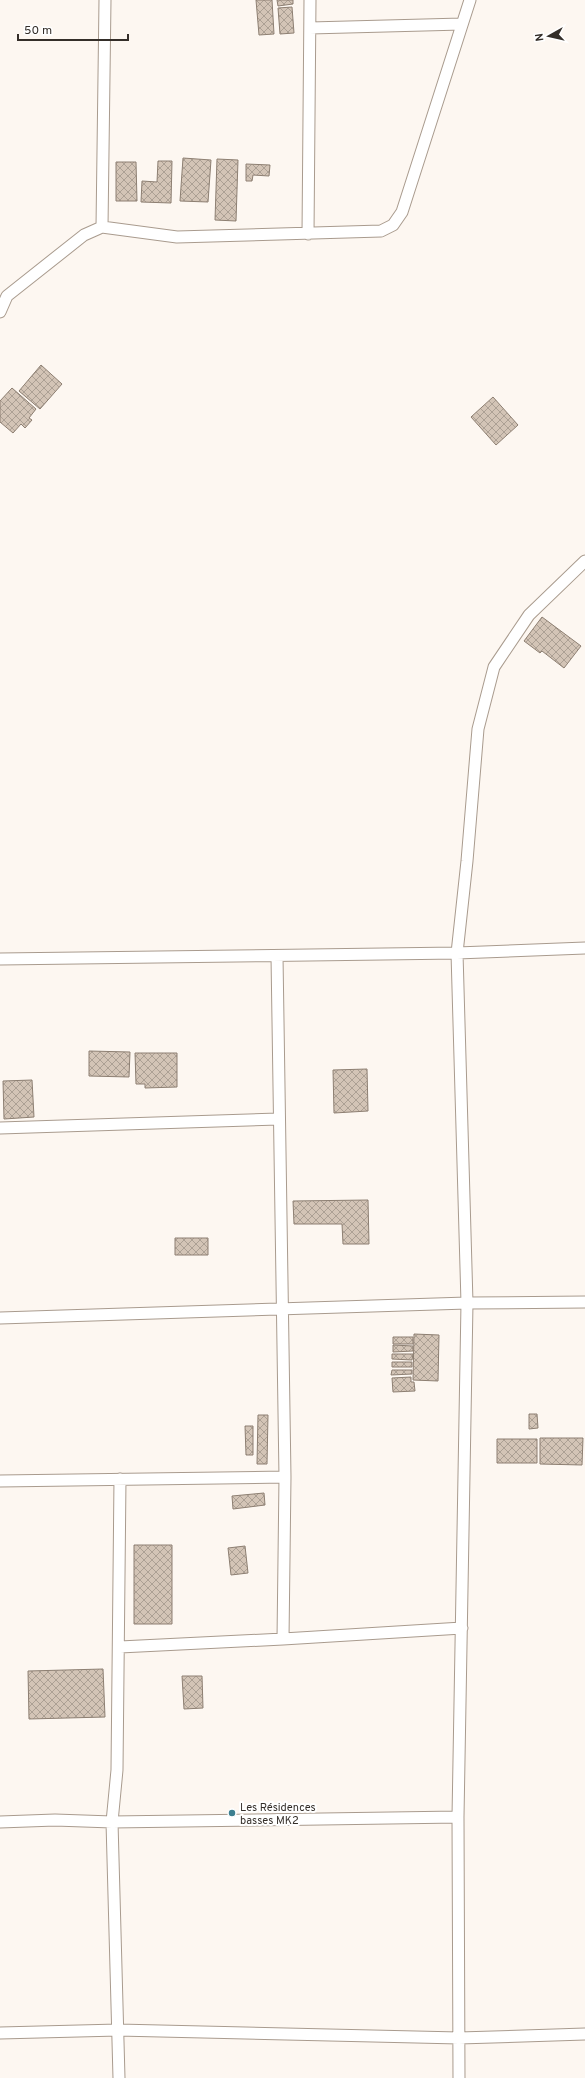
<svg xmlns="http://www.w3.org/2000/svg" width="585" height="2078" font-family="Overpass,sans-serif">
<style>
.building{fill:url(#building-cross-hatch);stroke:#8d7f72}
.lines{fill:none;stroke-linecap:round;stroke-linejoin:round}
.minor-casing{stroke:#a99b8e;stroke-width:13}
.minor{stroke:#fff;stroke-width:11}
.poi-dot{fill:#3d7f90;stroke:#fff;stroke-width:1.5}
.labels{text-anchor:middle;stroke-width:4;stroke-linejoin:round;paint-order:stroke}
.poi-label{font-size:11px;fill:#342e29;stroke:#fff;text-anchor:start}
</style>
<defs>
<pattern id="building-cross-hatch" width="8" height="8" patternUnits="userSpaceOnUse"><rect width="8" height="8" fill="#d3c4b6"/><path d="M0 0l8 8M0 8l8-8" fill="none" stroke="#aca094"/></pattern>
</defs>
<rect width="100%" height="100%" fill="#fdf7f1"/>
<path class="building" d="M256,0H272L274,34L259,35Z
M277,0H293V4L278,6Z
M292,7L294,33L280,34L278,8Z
M183,158L211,160L208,202L180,201Z
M217,159L238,160L236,221L215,220Z
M158,161H172L171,203L141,202L142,181L157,182Z
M116,162H136L137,201H116Z
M246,164L270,165L269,176L253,175L252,181H246Z
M41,365L62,384L40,409L19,391Z
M12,388L36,409L29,418L32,420L25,428L21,424L13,433L0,422V401Z
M493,397L518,425L496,445L471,417Z
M542,617L581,646L564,668L542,651L540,653L524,641Z
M89,1051L130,1052L129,1077L89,1076Z
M135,1053H177V1087L145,1088V1084H136Z
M367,1069L368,1111L334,1113L333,1070Z
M32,1080L34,1117L4,1119L3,1081Z
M368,1200L369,1244H343L342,1224H294L293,1201Z
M175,1238H208V1255H175Z
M414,1334L439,1335L438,1381L413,1380Z
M393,1337H413V1344H393Z
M393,1345L413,1346V1351L393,1352Z
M392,1354H413L412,1360L392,1359Z
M392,1362H412V1367H392Z
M392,1370H412V1374L391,1375Z
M411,1377V1382H414L415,1391L393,1392L392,1378Z
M529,1414H537L538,1428L529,1429Z
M258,1415H268L267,1464H257Z
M245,1426H253V1455H246Z
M540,1438H583L582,1465L540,1464Z
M497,1439H537V1463H497Z
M264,1493L265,1505L233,1509L232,1496Z
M134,1545H172V1624H134Z
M245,1546L248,1573L231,1575L228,1548Z
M103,1669L105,1717L29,1719L28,1671Z
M182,1676H202L203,1708L184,1709Z"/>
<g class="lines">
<g class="minor-casing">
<path id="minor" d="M310,28L462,24
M102,227L105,0
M308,234L310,0
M0,312L7,296L84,235L102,227L177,237L381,231L393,225L402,212L470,0
M277,956L285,1477L283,1639
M0,959L457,953L585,948
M0,1128L278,1119
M0,1318L467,1303L585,1302
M0,1481L285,1477
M120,1647L283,1639L462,1628
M0,1822L55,1820L112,1822L458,1817
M0,2033L118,2030L459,2038L585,2034
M119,2078L112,1822L117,1770L120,1479
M459,2078L458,1817L467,1303L457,953L467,861L478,729L494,667L529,615L585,561"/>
</g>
<use href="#minor" class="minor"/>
</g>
<circle class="poi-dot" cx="232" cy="1813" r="4"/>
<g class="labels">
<g class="poi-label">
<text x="240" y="1811">Les Résidences<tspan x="240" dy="13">basses MK2</tspan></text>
</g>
</g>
<g transform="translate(549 36) rotate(262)" stroke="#ffffff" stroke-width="3" paint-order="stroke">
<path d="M0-3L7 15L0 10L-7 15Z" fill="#342e29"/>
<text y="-6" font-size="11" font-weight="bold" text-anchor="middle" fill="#342e29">N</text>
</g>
<path d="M18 34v6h110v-6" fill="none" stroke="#342e29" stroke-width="2"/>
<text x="24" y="34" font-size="12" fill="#342e29" stroke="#ffffff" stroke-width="3" paint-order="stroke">50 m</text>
</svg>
